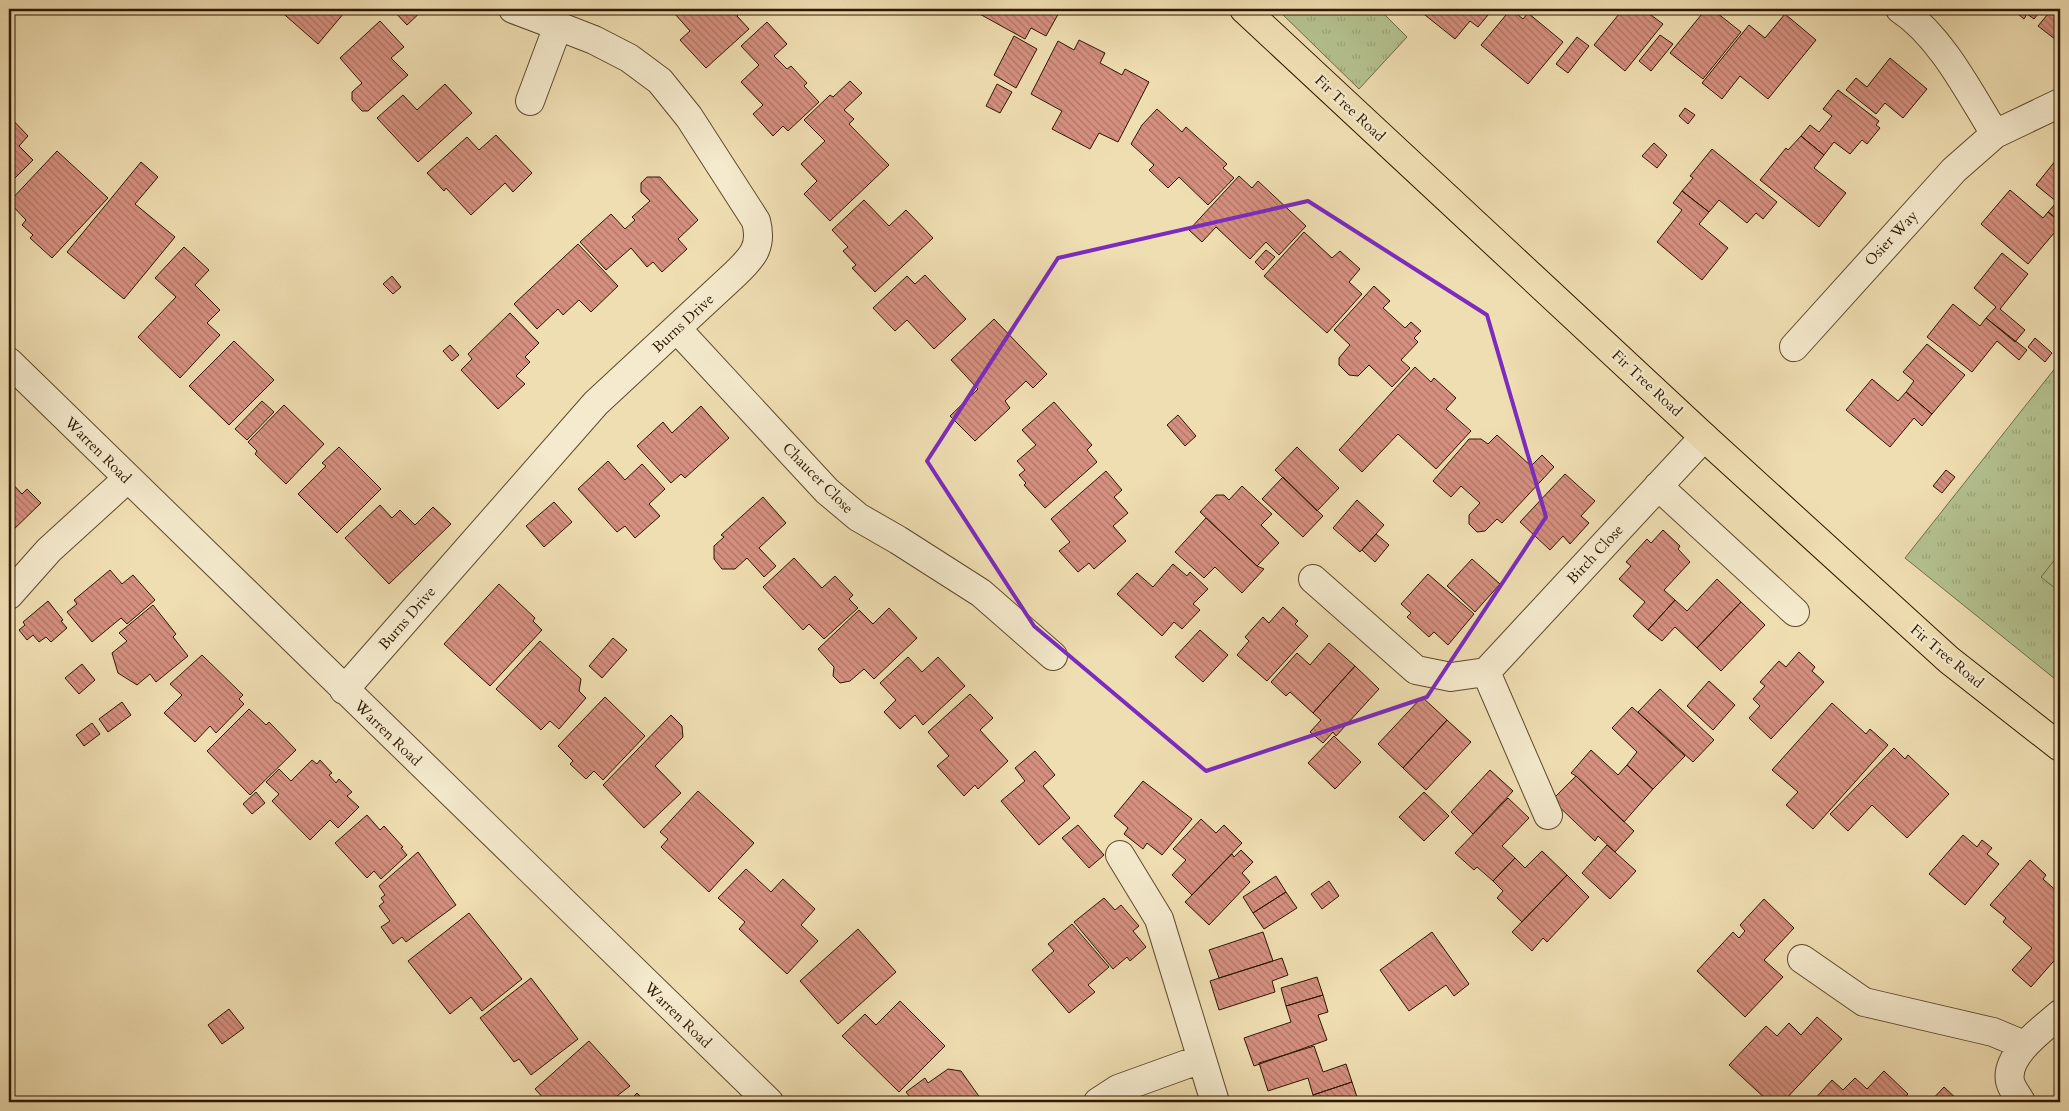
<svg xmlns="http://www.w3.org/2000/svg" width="2069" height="1111" font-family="Cardo,serif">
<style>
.grass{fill:url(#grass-tufts);stroke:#706c48}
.pitch{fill:#b4c290;stroke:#706c48}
.building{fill:url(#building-back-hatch);stroke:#2d1700}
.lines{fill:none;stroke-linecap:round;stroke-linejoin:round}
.minor-casing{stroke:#5e492c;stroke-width:30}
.major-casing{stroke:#2d1700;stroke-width:30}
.minor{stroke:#f5eacd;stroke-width:28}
.major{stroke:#efdeb2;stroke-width:28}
.marked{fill:none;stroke:#7b2cbf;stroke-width:4;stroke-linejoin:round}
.labels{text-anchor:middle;stroke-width:4.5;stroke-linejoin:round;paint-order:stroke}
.street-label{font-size:15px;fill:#2d1700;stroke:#f5eacd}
</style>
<defs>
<pattern id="grass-tufts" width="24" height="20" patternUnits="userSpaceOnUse" patternTransform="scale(1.25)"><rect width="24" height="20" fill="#b4c290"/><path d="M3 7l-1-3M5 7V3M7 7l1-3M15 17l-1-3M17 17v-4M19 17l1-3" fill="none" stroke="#9ba67a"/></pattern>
<pattern id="building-back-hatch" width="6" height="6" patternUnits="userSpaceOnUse" patternTransform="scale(1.25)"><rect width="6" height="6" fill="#d69080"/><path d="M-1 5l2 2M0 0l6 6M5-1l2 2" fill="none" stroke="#ae7566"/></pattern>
</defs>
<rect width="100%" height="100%" fill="#efdeb2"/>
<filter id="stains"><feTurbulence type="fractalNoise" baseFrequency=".004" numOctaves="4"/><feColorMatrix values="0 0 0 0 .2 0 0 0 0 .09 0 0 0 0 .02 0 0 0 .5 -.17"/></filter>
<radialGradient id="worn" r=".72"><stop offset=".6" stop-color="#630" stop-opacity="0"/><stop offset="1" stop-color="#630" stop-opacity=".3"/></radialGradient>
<path class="grass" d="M1277,9H1379L1407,37L1359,89Z
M2060,362V683L1905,558Z"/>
<path class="pitch" d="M2060,553V592L2041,577Z"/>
<path class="building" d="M278,9H344L342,11L344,13L318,44Z
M392,9H424L407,25Z
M681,9H739L741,11L737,16L749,29L706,68L680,40L690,31L675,14Z
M978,9H1061L1046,36L1031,28L1025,39L976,12Z
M1421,9H1493L1478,27L1470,21L1455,39L1420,11Z
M1511,9L1523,19L1528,13L1563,42L1528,84L1481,45Z
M1623,9H1643L1663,24L1625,71L1594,45Z
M1706,9H1712L1741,32L1703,79L1670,53Z
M2012,9H2042L2034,19L2027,14L2024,19Z
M2052,9H2060V43L2038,26Z
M1785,14L1816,40L1768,99L1740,76L1722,99L1702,83L1749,25L1765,38Z
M380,21L404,47L391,58L408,75L368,111H362L352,100V92L362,83L340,58Z
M767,22L787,44L774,56L787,69L791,66L807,83L804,86L819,102L788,131L783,126L773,136L753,114L763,105L741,82L759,65L741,46Z
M1660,35L1673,44L1651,71L1639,61Z
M1014,36L1037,49L1016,88L994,75Z
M1577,37L1589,46L1568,73L1556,64Z
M1079,40L1105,53L1100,63L1122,75L1125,69L1149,82L1118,142L1099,133L1090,149L1052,129L1062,111L1031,94L1058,41L1074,50Z
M1890,58L1927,89L1903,118L1885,103L1876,114L1846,90L1856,78L1867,87Z
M850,81L862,93L844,110L854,119L849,124L889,165L830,221L804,194L817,181L801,164L825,141L804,120L830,95L833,97Z
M445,84L472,113L418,162L377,118L403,95L417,110Z
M997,84L1012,92L1000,113L986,106Z
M1838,90L1879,121L1876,125L1880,128L1867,144L1862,140L1850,154L1834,142L1824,155L1801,136L1810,125L1819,132L1832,116L1823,109Z
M1685,108L1695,115L1688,124L1679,116Z
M1157,109L1182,132L1186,127L1227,164L1223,168L1234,178L1208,205L1179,177L1168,188L1149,170L1154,165L1131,144L1142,125Z
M9,116L28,136L19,146L33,160L9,184Z
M496,135L532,173L513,192L505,183L471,215L446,188L444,191L427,173L467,137L479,150Z
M1801,136L1824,155L1814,168L1846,193L1819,227L1760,180L1786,148L1788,150Z
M1654,143L1667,155L1657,168L1642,156Z
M1712,149L1777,202L1763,219L1756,213L1747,223L1719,200L1709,212L1682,191L1693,178L1690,176Z
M57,151L108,198L52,258L30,238L33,235L22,225L26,220L9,202Z
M2060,155V222L2048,212L2057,202L2036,185Z
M141,162L158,177L135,204L175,237L124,299L67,252Z
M1239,176L1252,188L1258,181L1306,226L1279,255L1266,242L1250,259L1216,227L1202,242L1189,230Z
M647,177H660L698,220L678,239L687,249L662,272L653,262L647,267L631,248L606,270L580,242L611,214L625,229L635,220L632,217L650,201L641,192V183Z
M2010,190L2043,218L2048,212L2060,222V239L2054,233L2028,264L1981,224Z
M1682,191L1709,212L1699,224L1728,248L1702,280L1657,242L1682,210L1673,203Z
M864,200L889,226L906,210L933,238L875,292L852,268L856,265L843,251L848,247L832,230Z
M1304,232L1332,258L1340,251L1360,269L1349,282L1362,294L1327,333L1264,276Z
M578,244L618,286L591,312L579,300L563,315L558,309L537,329L514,304Z
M184,247L209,270L195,285L220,310L207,323L220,335L180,378L138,337L176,297L155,278Z
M1266,250L1275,257L1263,270L1255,262Z
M2002,253L2028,274L2000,309L2025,330L2015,342L1986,318L1996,307L1974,288Z
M925,275L966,319L934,349L907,320L895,331L873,308L907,276L915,284Z
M392,276L401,287L393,294L383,284Z
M1374,286L1390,301L1383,308L1405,328L1411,322L1421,331L1414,338L1418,342L1401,360L1410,368L1392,387L1369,365L1358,376L1349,375L1339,365V358L1350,345L1334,330Z
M1953,304L1980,326L1986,318L2027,350L2019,360L1997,341L1972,372L1927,337Z
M510,313L539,343L525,357L530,362L516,376L525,384L498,409L461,370L472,359L468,354Z
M994,319L1047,374L1033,388L1026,381L1005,401L1010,408L975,441L950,416L978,389L951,360Z
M2035,338L2052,353L2045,362L2028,347Z
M234,341L274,380L229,425L189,386Z
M1927,344L1965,375L1932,414L1906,392L1914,381L1903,372Z
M450,345L459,355L452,361L443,351Z
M1415,367L1431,382L1434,378L1456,398L1446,409L1471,431L1436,469L1398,434L1362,472L1339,450Z
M1872,379L1898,401L1906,392L1932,414L1922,426L1914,418L1890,447L1846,410Z
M262,401L274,412L247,440L235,429Z
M1054,402L1092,445L1087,450L1097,462L1045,508L1024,485L1026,483L1019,475L1025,470L1017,461L1036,445L1022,430Z
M284,405L324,444L286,484L255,454L257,451L248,442Z
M701,406L729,438L685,478L681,474L671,483L637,446L663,422L672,433Z
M1178,415L1196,436L1185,446L1167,425Z
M1497,435L1531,466L1542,455L1554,467L1502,523L1497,519L1485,531L1477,532L1469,524V515L1480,503L1461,486L1451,497L1433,481L1469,439H1481L1488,444Z
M339,447L381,489L337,533L298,494L326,466L322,463Z
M1297,447L1339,488L1317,511L1275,470Z
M608,461L625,480L642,464L665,489L649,504L660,516L635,538L625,526L617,532L578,489Z
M1946,470L1955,477L1942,493L1933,486Z
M1106,471L1122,490L1114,497L1128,513L1113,526L1126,541L1094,569L1089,563L1078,572L1059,551L1070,542L1051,519Z
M1565,474L1595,501L1581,516L1589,523L1570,544L1563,536L1550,550L1520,522Z
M1283,477L1323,516L1303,537L1262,499Z
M9,480L22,494L27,489L41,503L9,534Z
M1242,486L1272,514L1261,525L1279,543L1257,566L1200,512L1216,495H1224L1229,500Z
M763,497L786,523L759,548L776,566L764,577L747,558L735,569H722L714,559V546L724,537L721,535Z
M1357,500L1384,525L1360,552L1333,528Z
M554,502L572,522L544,547L526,526Z
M380,505L392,518L400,510L415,525L433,507L451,524L389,584L345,538Z
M1206,518L1257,566L1264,569L1242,593L1215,567L1204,578L1175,552Z
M1663,530L1680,546L1678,549L1690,562L1664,590L1675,600L1648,630L1633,616L1645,602L1619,579L1631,566L1626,562L1647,539L1651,543Z
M1376,534L1389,545L1375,562L1362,550Z
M794,558L822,588L835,576L853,595L849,599L858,608L824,639L809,624L803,630L763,587Z
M1472,559L1500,584L1475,612L1447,586Z
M1173,564L1187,576L1190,572L1208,589L1193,604L1200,610L1182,629L1174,622L1162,636L1117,594L1137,573L1153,587Z
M110,570L122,584L133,575L155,600L127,624L121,618L92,642L67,612L77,604L74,600Z
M1428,574L1474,614L1448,645L1434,632L1429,637L1407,617L1411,613L1401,604Z
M1717,579L1741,602L1697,648L1675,627L1662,641L1648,630L1675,600L1687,611Z
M499,584L535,618L533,621L542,630L490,686L444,644Z
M48,601L63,620L61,621L67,628L51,642L46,637L39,642L33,635L27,640L19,630L25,625L23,622Z
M1741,602L1765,625L1721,671L1697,648Z
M153,605L176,634L173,637L188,656L156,682L150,674L137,685L118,673L112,653L127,641L119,633Z
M1283,607L1298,621L1295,624L1308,636L1267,681L1237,655L1249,641L1245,637L1263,617L1269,623Z
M889,608L917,638L874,679L864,669L850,681L840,683L833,676L834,667L818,649L859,610L873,624Z
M1200,630L1228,655L1203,682L1175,657Z
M613,638L627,650L602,678L589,666Z
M540,641L581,679L579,691L586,698L559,729L550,721L541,730L496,689Z
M1329,643L1355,666L1313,713L1290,692L1286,696L1271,682L1297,653L1310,665Z
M1799,652L1815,667L1812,671L1824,682L1771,739L1749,718L1760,706L1753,699L1765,686L1760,682L1779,661L1786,667Z
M202,655L243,695L239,699L244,704L216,733L210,726L195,742L164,713L182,695L170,684Z
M908,657L922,672L938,657L965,686L923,725L915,715L900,729L884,712L896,700L880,683Z
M82,664L95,680L79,694L65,678Z
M1355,666L1379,689L1336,736L1333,732L1323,743L1310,732L1321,720L1313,713Z
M1709,681L1735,705L1713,730L1687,706Z
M1660,689L1714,740L1693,762L1638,712Z
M970,694L993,718L980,730L1008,761L978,789L975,785L964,796L937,766L949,756L928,732Z
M605,697L645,736L603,780L594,771L586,779L570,764L573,761L558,746Z
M1422,697L1447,720L1403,768L1378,744Z
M122,702L131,715L108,732L99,719Z
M1832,703L1866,734L1870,729L1888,745L1813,829L1786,805L1798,792L1772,770Z
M1632,707L1685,756L1653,789L1627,765L1637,752L1612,728Z
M249,709L266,725L269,722L296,750L250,795L207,751Z
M671,715L682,726L683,737L655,766L681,793L644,828L603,785Z
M1447,720L1471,742L1426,790L1403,768Z
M92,723L100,734L84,746L76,735Z
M1334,736L1361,762L1335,789L1308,763Z
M1894,748L1905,759L1908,755L1949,794L1907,838L1872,805L1848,831L1830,814Z
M1591,750L1618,775L1627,765L1653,789L1624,822L1576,776L1571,773Z
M1035,751L1055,775L1043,786L1070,818L1039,845L1001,801L1025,781L1015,768Z
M312,760L317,764L320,760L332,773L329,775L336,783L339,779L352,792L347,796L359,807L338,828L330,820L310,840L272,801L279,794L266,782L279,769L291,781Z
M1490,770L1513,791L1473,834L1451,812Z
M1576,776L1634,831L1615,852L1598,836L1595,841L1552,800Z
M1143,781L1192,819L1162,855L1147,843L1143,849L1124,834L1128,828L1114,816Z
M698,791L754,843L709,892L661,847L668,839L660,832Z
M256,792L265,803L252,814L243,804Z
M1424,792L1449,816L1424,841L1399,817Z
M1508,798L1529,818L1502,846L1515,858L1493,881L1477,867L1474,870L1455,853Z
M367,815L380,830L384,826L403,847L401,848L407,855L381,879L374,871L367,878L335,843Z
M1201,819L1216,833L1224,825L1242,843L1192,895L1172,875L1186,860L1173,849Z
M1078,825L1104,855L1089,868L1062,838Z
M1963,835L1977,847L1982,840L1992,848L1987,854L1999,864L1965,905L1929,874Z
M1607,845L1636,871L1610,899L1582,873Z
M1241,850L1253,862L1242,873L1250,882L1209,925L1185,902L1232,854L1234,857Z
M1542,851L1567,875L1522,922L1497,898L1503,891L1493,881L1515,858L1525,868Z
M418,852L456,905L406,942L402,937L393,944L381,927L390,921L379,906L384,902L381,898L385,895L379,886Z
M2030,860L2046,875L2043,879L2060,894V929L2054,936L2060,942V954L2031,987L2012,970L2032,948L2003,922L2006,918L1990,905Z
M746,869L771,892L783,879L815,909L801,925L818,941L787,974L739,929L745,922L718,898Z
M1567,875L1589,897L1547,942L1543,938L1532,951L1512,932Z
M1276,876L1286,892L1253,913L1243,897Z
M1329,881L1339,896L1322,909L1311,894Z
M1286,892L1297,908L1264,929L1253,913Z
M1104,898L1115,910L1121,905L1139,926L1133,931L1146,947L1130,961L1127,957L1113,969L1074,922Z
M1764,899L1794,928L1764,960L1783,977L1745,1017L1697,971L1733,932L1739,938L1745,931L1740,925Z
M469,913L522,979L482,1011L471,997L450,1014L408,961Z
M1072,924L1109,967L1088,985L1095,992L1069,1013L1032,970L1054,951L1048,944Z
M858,929L896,972L838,1024L800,981Z
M1263,932L1273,961L1219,978L1209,950Z
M1432,932L1469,984L1454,996L1446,985L1409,1011L1380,970Z
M1282,958L1288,975L1272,981L1275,992L1219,1010L1210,981Z
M1317,977L1323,995L1286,1006L1281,988Z
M531,978L578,1039L531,1075L519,1059L514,1062L480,1018Z
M1323,995L1328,1012L1318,1015L1327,1040L1254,1066L1244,1038L1291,1022L1286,1006Z
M900,1001L945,1046L899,1092L842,1036L865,1014L876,1025Z
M229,1009L244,1028L222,1044L208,1025Z
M1817,1017L1842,1039L1783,1102H1769L1729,1065L1766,1026L1777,1036L1789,1023L1801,1035Z
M589,1041L630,1086L609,1102H547L535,1089Z
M1314,1046L1323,1072L1346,1064L1352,1082L1313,1095L1308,1078L1268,1091L1259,1063Z
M948,1069L961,1071L983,1102H914L906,1092L925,1078L928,1083Z
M1884,1071L1908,1094L1900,1102H1812L1832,1080L1843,1090L1855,1078L1867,1089Z
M1352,1082L1358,1100L1351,1102H1316L1313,1095Z
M1944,1087L1960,1102H1930Z
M637,1093L646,1102H628Z"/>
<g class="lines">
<g class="minor-casing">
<path id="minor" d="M513,9L558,26
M1900,9C1941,36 1969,92 1995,134L2060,103
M677,329L827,491L858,517L898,540L981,593L1053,656
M1794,347L1954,170L1995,134
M9,362L769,1102
M1658,486L1795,612
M1313,579L1416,670L1451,677L1486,672L1548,815
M9,595L49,550L127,479
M1486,672L1704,437
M344,690L596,403L734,275C752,258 763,247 756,221L689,117L660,81L629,58L594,40L558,26L530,101
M1120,855L1159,919L1215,1102
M1802,959L1864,1002L1993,1032L2024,1045
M1098,1102L1118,1089L1201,1059
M2021,1102C2018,1096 2011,1088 2010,1081C2005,1055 2043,1029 2060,1014"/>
</g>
<g class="major-casing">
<path id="major" d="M1244,9L1704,437L1949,660L2060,747"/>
</g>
<use href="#minor" class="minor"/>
<use href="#major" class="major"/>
</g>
<path class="marked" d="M1308,201L1487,315L1546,517L1427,697L1206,771L1034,626L927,461L1058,258Z"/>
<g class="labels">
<g class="street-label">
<text transform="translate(1350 108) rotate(43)" y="5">Fir Tree Road</text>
<text transform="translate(1891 238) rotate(-47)" y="5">Osier Way</text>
<text transform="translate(683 323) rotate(-43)" y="5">Burns Drive</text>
<text transform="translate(1647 383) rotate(43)" y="5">Fir Tree Road</text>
<text transform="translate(98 450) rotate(45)" y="5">Warren Road</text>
<text transform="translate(818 478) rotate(45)" y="5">Chaucer Close</text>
<text transform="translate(1595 554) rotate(-47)" y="5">Birch Close</text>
<text transform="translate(407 618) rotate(-49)" y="5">Burns Drive</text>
<text transform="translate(1947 656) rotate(40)" y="5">Fir Tree Road</text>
<text transform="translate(388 733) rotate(44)" y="5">Warren Road</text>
<text transform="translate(678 1015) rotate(44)" y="5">Warren Road</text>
</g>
</g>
<rect width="2069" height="1111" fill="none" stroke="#efdeb2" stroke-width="30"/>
<rect x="10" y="10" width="2049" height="1091" fill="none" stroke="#2d1700" stroke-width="2.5"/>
<rect x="15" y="15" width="2039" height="1081" fill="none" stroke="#2d1700"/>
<rect width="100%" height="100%" filter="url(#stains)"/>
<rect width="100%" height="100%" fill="url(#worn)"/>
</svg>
